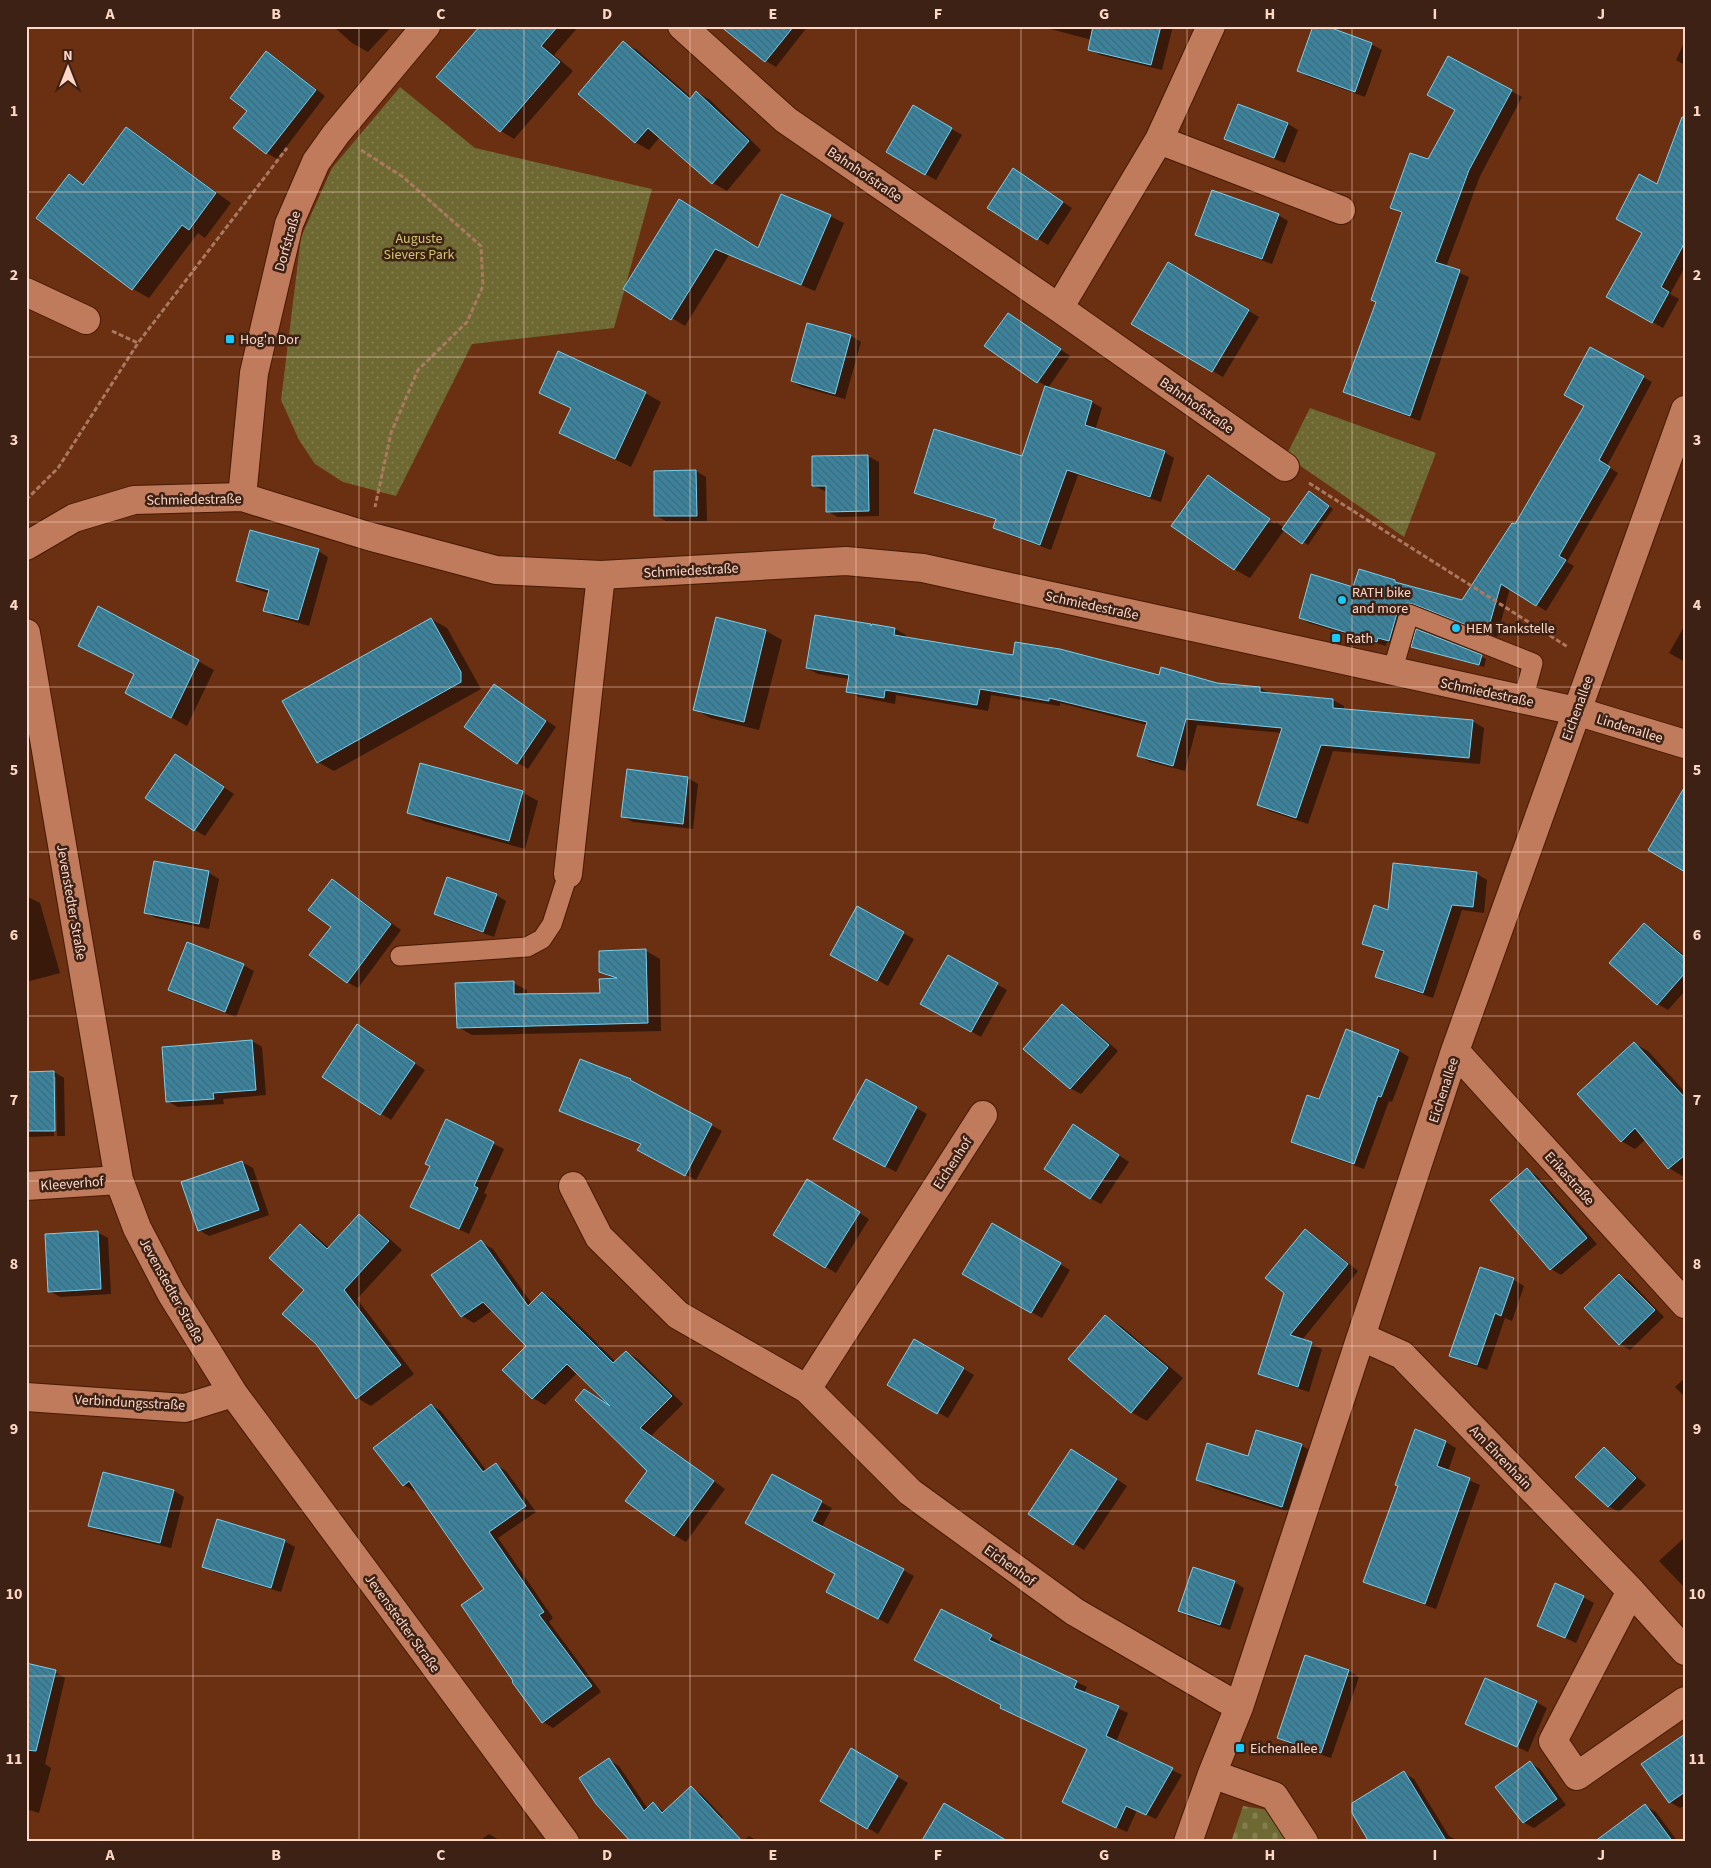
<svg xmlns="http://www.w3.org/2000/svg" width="1711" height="1868" font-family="'Source Sans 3',sans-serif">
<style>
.cemetery{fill:url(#cemetery-stones)}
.park{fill:url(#park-dots)}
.shadow{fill:#0007}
.building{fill:url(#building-back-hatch);stroke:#77cfef}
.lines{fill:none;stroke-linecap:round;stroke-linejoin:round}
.service-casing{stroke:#471a03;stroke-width:21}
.minor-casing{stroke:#471a03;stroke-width:30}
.tertiary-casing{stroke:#471a03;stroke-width:30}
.path{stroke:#ab7960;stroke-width:3;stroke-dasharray:5 2.5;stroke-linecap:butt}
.service{stroke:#c07b5d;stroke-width:19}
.minor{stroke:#c07b5d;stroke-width:28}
.tertiary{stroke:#c07b5d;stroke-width:28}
.grid{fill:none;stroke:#fdd7c6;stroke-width:1;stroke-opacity:0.55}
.poi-dot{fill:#17cafb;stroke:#3d2115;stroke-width:2}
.labels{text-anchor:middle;stroke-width:5;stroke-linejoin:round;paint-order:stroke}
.street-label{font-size:14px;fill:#fdd7c6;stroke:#3d2115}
.park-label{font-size:14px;fill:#cfc76e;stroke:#3d2115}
.poi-label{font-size:14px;fill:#fdd7c6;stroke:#3d2115;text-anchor:start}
.neatline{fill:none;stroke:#fdd7c6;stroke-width:2}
.grid-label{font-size:16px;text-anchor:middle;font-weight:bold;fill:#fdd7c6}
</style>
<defs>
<pattern id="cemetery-stones" width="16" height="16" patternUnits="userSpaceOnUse" patternTransform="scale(1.25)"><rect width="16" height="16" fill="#6e6933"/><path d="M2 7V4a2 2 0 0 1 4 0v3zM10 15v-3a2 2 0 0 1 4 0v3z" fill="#847e4f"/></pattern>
<pattern id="park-dots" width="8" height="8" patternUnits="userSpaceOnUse" patternTransform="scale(1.25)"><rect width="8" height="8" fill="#6e6933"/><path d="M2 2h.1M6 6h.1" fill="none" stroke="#847e4f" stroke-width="1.8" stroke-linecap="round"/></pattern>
<pattern id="building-back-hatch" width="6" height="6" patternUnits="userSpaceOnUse" patternTransform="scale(1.25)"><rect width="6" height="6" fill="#3b839d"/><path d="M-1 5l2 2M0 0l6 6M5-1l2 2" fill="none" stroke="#426876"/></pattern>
</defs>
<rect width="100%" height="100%" fill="#6b2f11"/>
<path class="cemetery" d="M1243,1806L1268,1810L1287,1842H1231Z"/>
<path class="park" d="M400,87L475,148L652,189L614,328L472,344L396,496L343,482L315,464L299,440L281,400L301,237L332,168Z
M1310,408L1436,453L1404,537L1286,456Z"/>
<path class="shadow" d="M333,26H392L368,52L352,43Z
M481,26H579L554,55L573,71L514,139L501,131Z
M722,26H808L776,67L766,61Z
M1039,26H1173L1162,70L1100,55L1089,49L1092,40Z
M1685,41V65L1676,60Z
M623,43L637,50L692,98L697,92L710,100L761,150L727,191L713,183L660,137L649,150L635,142Z
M1371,44L1382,50L1365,97L1309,77L1299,71Z
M266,52L276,58L325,96L277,159L267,153L249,110Z
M1449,57L1522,97L1480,176L1446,267L1469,277L1420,421L1355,397L1345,391L1377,302L1403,214L1391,207L1429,161L1456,109Z
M1238,105L1288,124L1298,130L1285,163L1236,144L1225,138Z
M913,107L962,135L936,180L887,152Z
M127,129L142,138L231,203L205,238L198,233L149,298L133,289L38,218L69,176L85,185Z
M1023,176L1072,208L1048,245L989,207Z
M1685,199V267L1670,294L1679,299L1663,328L1607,296Z
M680,201L758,249L830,216L844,223L815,291L729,255L685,326L672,318Z
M1278,215L1288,221L1272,264L1207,240L1197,234Z
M1168,264L1259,317L1223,377L1133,324Z
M1018,320L1070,356L1048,388L1092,402L1102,408L1095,430L1164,452L1174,458L1161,502L1078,475L1051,550L1004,533L994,527L997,520L926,498L915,492L1023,458L1046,386L1038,381Z
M808,324L851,336L861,342L845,399L802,387L792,381Z
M1643,377L1652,382L1607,466L1618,473L1567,562L1574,566L1546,611L1510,588L1497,637L1424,608H1418L1399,645L1387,642L1386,646L1309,623L1300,618L1354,588L1395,581L1402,585L1462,601L1516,526Z
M540,393H645L661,402L631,467L561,433L577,409L555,399V401Z
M868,456L879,462V516L838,517L827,511V492L814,486L813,458Z
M696,471L706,477L707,521H666L655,515Z
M1208,477L1222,485V487L1275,524L1276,522L1284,528L1314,496L1333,509L1308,545L1285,529L1250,578L1234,569Z
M318,551L328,557L309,626L275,616L264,610L269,593L248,587L237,581Z
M431,619L447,628L481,689L334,771L318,762Z
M717,619L766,631L782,640L759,730L710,718L695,709Z
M871,625L895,629L906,635V638L1014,656L1217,684L1260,688L1271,694L1333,700L1344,706V710L1472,721L1484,728L1480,764L1333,751L1308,824L1269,811L1258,804L1282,733L1197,725L1185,771L1150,762L1139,756L1147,725L1060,703V706L991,695L988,711L896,695L895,704L859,697L847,691L849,679L818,674L807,668Z
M1685,625V662L1669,653Z
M1413,646L1481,656L1486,659L1484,667Z
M95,654L198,661L214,670L187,726L143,702L135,675Z
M504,692L556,727L528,769L518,763Z
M175,755L234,794L205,836L195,830Z
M688,778L698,784L693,829L633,822L622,816Z
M522,792L538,801L525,849L424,821L408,812Z
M1394,864L1477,874L1487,880L1484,913L1462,910L1433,998L1387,982L1377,976L1384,953L1363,944L1389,911Z
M209,873L219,879L209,929L156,918L145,912Z
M342,887L401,930L358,988L347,982L332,927Z
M496,895L506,901L494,937L446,920L435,914Z
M26,896L40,903L60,973L26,982Z
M857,908L914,939L888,986L832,954Z
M1644,925L1655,931L1685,956V991L1668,1010L1658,1004L1611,963Z
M646,951L660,959L661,1031L472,1035L458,1027L513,983L527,990V995L601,994L615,980L600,971Z
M948,957L1007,990L981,1037L922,1003Z
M243,965L254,971L236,1017L180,996L170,990Z
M1062,1005L1072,1011L1118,1051L1081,1094L1070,1088L1024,1048Z
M1347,1031L1399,1051L1409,1057L1392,1102L1389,1101L1364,1169L1303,1147L1292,1141L1320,1101Z
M367,1032L425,1070L391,1120L324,1076Z
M252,1041L262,1047L266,1095L223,1099L224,1104L178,1107L167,1101Z
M1635,1044L1648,1051L1685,1092V1174L1682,1176L1669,1168L1646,1139L1635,1149L1621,1141Z
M581,1060L630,1080L641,1086L640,1087L722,1131L696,1180L649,1156L641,1145L571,1116L561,1110Z
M54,1072L64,1078L65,1136H57L56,1077H53L54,1136L26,1137V1073Z
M866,1081L927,1114L896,1172L835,1139Z
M447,1121L504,1149L484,1193L487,1195L469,1234L412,1207L431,1166Z
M1084,1132L1129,1162L1101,1204L1090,1198Z
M242,1162L253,1168L269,1215L209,1236L199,1230Z
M1527,1170L1537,1176L1597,1244L1561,1275L1551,1269Z
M818,1187L869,1219L836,1273L774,1235Z
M359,1215L373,1224L402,1250L357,1299L414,1374L371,1406L357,1398L317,1343L306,1290L300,1226L314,1234L329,1248Z
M992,1225L1070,1270L1042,1318L964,1274Z
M1305,1231L1315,1236L1358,1271L1302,1340L1322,1349L1309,1392L1270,1379L1260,1373Z
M97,1232L108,1238L111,1294L60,1297L50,1291Z
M481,1242L493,1249L532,1304L542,1293L554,1300L616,1362L626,1352L638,1359L683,1404L651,1436L725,1489L686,1542L674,1535L648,1471L611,1407L578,1372L545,1405L533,1398L528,1346L493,1310L474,1323L462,1316L433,1276Z
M1481,1268L1514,1280L1524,1286L1512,1321L1505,1318L1487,1370L1461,1361L1451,1355Z
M1619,1275L1630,1281L1664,1317L1630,1350L1620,1344Z
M1106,1317L1121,1326L1183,1378L1147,1421L1131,1412Z
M915,1340L974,1375L948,1418L889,1384Z
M1685,1378V1397L1675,1387Z
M431,1405L441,1411L487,1471L496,1465L506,1471L536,1512L498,1538L553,1618L549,1622L601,1692L553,1728L543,1722L486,1589L416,1489L414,1491L404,1485Z
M1446,1442L1456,1448L1448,1471L1480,1485L1436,1609L1375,1587L1365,1581Z
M1301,1445L1317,1455L1298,1515L1213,1488L1197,1479L1249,1458Z
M1604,1449L1614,1455L1646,1485L1619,1512L1608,1506Z
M1082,1456L1127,1486L1084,1550L1029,1514Z
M773,1476L832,1508L822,1527L914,1576L888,1624L838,1597L837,1573Z
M174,1491L184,1497L171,1548L100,1531L90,1525Z
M1685,1537V1588L1659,1561Z
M284,1541L295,1547L281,1592L214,1572L204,1566Z
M1234,1582L1244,1588L1230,1630L1190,1617L1179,1611Z
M1583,1597L1594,1603L1576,1643L1538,1625Z
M991,1637L1001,1642L999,1645L1087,1687L1084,1693L1128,1713L1116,1742L1182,1775L1156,1819L1137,1810L1127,1832L1074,1808L1088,1749L1011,1713L1001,1708L1002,1705L926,1665Z
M1306,1657L1349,1671L1359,1677L1331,1758L1289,1744L1279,1738Z
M26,1665L55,1672L65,1678L45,1764L51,1768L39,1813L26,1809Z
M1536,1702L1547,1708L1528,1752L1466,1724Z
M1685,1735V1805L1680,1808L1670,1802Z
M852,1750L908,1783L878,1834L822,1801Z
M609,1760L619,1766L648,1809L653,1804L665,1812L691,1788L701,1794L723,1817L696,1842H633Z
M1530,1763L1540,1769L1566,1805L1534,1828L1523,1822Z
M1404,1773L1414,1779L1449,1836L1461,1842H1370Z
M1645,1806L1656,1812L1678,1842H1610Z
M489,1834L499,1840L500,1842H478Z
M749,1836L759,1842H742Z"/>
<path class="building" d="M480,26H558L541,46L560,62L500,132L436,77Z
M720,26H794L765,62Z
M1093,26H1161L1151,65L1088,50Z
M1313,26H1326L1372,43L1355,92L1297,71Z
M623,41L690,99L696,91L749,141L712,184L648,128L635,143L578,94Z
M266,51L316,90L266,154L233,128L247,111L230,98Z
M1448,56L1512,90L1469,170L1435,262L1460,270L1410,416L1343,392L1376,302L1371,300L1402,212L1390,208L1410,153L1428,159L1455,110L1427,95Z
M1238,104L1288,123L1274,158L1224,139Z
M913,105L952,128L925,175L886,152Z
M1682,117L1685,118V242L1661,287L1669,292L1652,323L1606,297L1642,233L1616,219L1639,174L1657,184Z
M126,127L216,193L189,230L182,225L132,290L36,218L69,174L83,185Z
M1013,168L1063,202L1037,240L987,208Z
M1212,190L1279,214L1262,259L1195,235Z
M781,194L831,215L801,285L715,249L671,320L623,289L679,199L758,248Z
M1168,262L1249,310L1212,372L1131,324Z
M1008,313L1061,349L1037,383L984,346Z
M807,323L851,335L835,394L791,381Z
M1590,347L1644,376L1599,460L1610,467L1559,556L1566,560L1536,606L1501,584L1487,633L1413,604L1407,603L1402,605L1398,610L1389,641L1378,638L1377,642L1299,618L1311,574L1353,587L1359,569L1395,580V582L1462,600L1512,523L1515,524L1584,406L1564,395Z
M558,351L646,392L615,459L559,433L571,408L539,393Z
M1045,386L1092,401L1085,425L1165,451L1150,497L1067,470L1040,545L993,528L996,519L914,493L934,429L1022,456Z
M868,455L869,511L826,512V486H812V456Z
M696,470L697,516H654V471Z
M1208,475L1270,519L1234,570L1171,526Z
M1309,491L1329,506L1302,544L1282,529Z
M250,530L319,549L298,620L263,611L269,590L236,581Z
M98,606L199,660L171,718L125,693L134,674L78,646Z
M815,615L871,624V626L872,624L895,628L894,635L1013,655L1015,642L1060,649L1159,675L1161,667L1217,683L1260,687V692L1333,699V708L1473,720L1469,758L1321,745L1296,818L1257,805L1282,728L1186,719L1173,766L1137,756L1147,722L1049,698V701L980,689L977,705L885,690L884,698L846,692L849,675L806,668Z
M716,617L766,630L744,722L693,710Z
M431,618L461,672V682L317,763L282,701Z
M1416,629L1482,655L1479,665L1411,647Z
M494,684L546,721L517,764L464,727Z
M175,754L224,787L194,831L145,798Z
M420,763L523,791L509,841L407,813Z
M627,769L688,777L683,824L621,817Z
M1685,786V872L1648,850Z
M154,861L209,871L199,924L144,913Z
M1393,863L1477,872L1473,907L1452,905L1423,993L1375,977L1384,951L1362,944L1374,905L1388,910Z
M447,877L497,894L483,932L434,914Z
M332,879L391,924L347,983L309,955L331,927L308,910Z
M857,906L904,932L877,981L830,955Z
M1644,923L1685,958V973L1657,1005L1609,963Z
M187,942L244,964L225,1012L168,990Z
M646,949L648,1023L457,1028L455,983L514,981V994L600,993L599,979L617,978L599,972V951Z
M948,955L998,983L971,1032L920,1004Z
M1062,1004L1109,1045L1070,1089L1023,1049Z
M357,1024L415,1063L380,1115L322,1077Z
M1346,1029L1399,1050L1381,1097L1378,1096L1354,1164L1291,1142L1307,1095L1319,1099Z
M252,1040L256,1090L213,1093L214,1099L166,1102L162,1047Z
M1634,1042L1685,1098V1155L1668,1169L1635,1128L1621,1142L1577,1094Z
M580,1059L631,1079L630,1080L712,1124L685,1176L637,1150L641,1144L559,1111Z
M54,1071L55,1131H26V1072Z
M866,1079L917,1107L885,1167L833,1139Z
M446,1119L494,1142L474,1186L478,1188L459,1229L410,1207L430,1166L425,1164Z
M1073,1124L1119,1155L1090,1199L1044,1169Z
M242,1161L259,1210L198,1231L181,1182Z
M1527,1168L1587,1238L1550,1270L1490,1200Z
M807,1179L860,1212L825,1268L773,1235Z
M359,1214L389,1241L344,1290L401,1365L356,1399L316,1344L282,1314L304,1290L269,1258L300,1224L327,1249Z
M992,1223L1061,1263L1031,1313L962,1274Z
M1305,1229L1348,1264L1290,1335L1312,1342L1298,1387L1258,1374L1284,1293L1265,1278Z
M98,1231L101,1289L48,1292L45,1234Z
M481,1240L528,1306L542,1292L613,1363L626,1351L672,1396L640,1428L714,1481L674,1536L625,1501L647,1471L575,1400L584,1389L610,1406L567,1364L532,1399L502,1370L526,1346L483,1302L461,1317L431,1275Z
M1480,1267L1514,1278L1501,1316L1495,1313L1477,1365L1449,1356Z
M1619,1274L1655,1310L1619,1345L1584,1308Z
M1105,1315L1168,1368L1131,1413L1068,1359Z
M914,1339L964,1368L937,1414L887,1385Z
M431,1404L483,1472L496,1463L526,1506L489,1532L544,1612L539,1615L592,1686L542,1723L512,1682L513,1681L461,1605L484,1589L409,1481L403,1486L373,1448Z
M1415,1429L1446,1441L1437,1466L1470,1478L1425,1604L1363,1582L1398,1486L1395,1485Z
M1256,1430L1302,1444L1282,1507L1196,1480L1207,1443L1248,1456Z
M1604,1447L1636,1478L1608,1507L1575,1477Z
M1071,1449L1117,1479L1073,1545L1028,1514Z
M103,1472L174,1490L160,1543L88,1526Z
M772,1474L822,1501L812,1521L904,1569L878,1619L826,1592L835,1574L745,1523Z
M217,1519L285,1540L271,1588L202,1567Z
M1193,1567L1235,1581L1220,1625L1178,1611Z
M1555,1583L1584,1596L1565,1638L1537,1626Z
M941,1609L992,1635L989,1640L1077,1681L1074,1688L1119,1706L1106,1736L1173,1768L1146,1815L1126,1806L1116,1828L1062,1802L1087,1749L1000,1708L1001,1705L914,1660Z
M1305,1655L1349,1670L1321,1753L1277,1738Z
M26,1663L56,1670L36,1751L26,1750Z
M1485,1678L1537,1701L1517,1747L1465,1724Z
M1685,1734V1792L1669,1803L1641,1764Z
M851,1748L898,1776L867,1829L820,1801Z
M609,1758L644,1811L653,1802L662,1813L691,1786L743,1842H631L596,1804L579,1778Z
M1530,1761L1557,1799L1523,1823L1495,1787Z
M1404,1771L1447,1842H1369L1352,1813V1803Z
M944,1803L1009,1842H921Z
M1645,1804L1673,1842H1594Z"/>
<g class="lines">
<g class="service-casing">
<path id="service" d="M1392,672L1409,614L1533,663L1523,700
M400,956L527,947L542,939L552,924L568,874"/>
</g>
<g class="minor-casing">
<path id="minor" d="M682,26L786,120L1059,308L1285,467
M1159,140L1341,210
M26,292L86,320
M1059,308L1159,140L1211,26
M242,497L254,373L289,224L316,162L336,134L426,26
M26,633L119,1180L137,1228L171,1293L233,1393L565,1842
M568,874L601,575
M1455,1051L1685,1304
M26,1186L119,1180
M573,1186L599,1237L678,1315L807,1389L910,1492L1075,1612L1239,1707
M1362,1337L1402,1355L1631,1591L1685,1651
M807,1389L983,1115
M26,1397L185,1408L233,1393
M1631,1591L1553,1741L1577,1776L1685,1701
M1212,1774L1274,1796L1304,1842
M1188,1842L1212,1774L1239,1707L1455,1051L1685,410"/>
</g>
<g class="tertiary-casing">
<path id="tertiary" d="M26,546L74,518L134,500L242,497L368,536L496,570L601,575L846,561L923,568L1576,711L1685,744"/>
</g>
<path class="path" d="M361,150L403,177L481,246L483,286L467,322L418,370L391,433L375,507
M112,331L138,343L287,148
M1309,483L1568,647
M26,500L58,468L138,343"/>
<use href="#service" class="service"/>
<use href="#minor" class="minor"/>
<use href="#tertiary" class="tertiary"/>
</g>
<path class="grid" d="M193,26V1842M359,26V1842M524,26V1842M690,26V1842M856,26V1842M1021,26V1842M1187,26V1842M1352,26V1842M1518,26V1842M26,192H1685M26,357H1685M26,522H1685M26,687H1685M26,852H1685M26,1016H1685M26,1181H1685M26,1346H1685M26,1511H1685M26,1676H1685"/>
<g class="poi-dot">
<rect x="225" y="334" width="10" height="10" rx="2.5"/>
<circle cx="1342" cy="600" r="5"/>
<circle cx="1456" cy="628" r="5"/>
<rect x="1331" y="633" width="10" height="10" rx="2.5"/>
<rect x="1235" y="1743" width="10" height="10" rx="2.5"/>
</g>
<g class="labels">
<g class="street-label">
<text transform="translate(865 174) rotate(34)" y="5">Bahnhofstraße</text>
<text transform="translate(287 241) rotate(-74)" y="5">Dorfstraße</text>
<text transform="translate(1197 405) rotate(35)" y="5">Bahnhofstraße</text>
<text transform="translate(194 499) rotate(-1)" y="5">Schmiedestraße</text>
<text transform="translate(691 570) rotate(-3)" y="5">Schmiedestraße</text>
<text transform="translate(1092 605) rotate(12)" y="5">Schmiedestraße</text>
<text transform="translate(1487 692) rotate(12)" y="5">Schmiedestraße</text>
<text transform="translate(1577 708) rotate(-70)" y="5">Eichenallee</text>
<text transform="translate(1630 728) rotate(17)" y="5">Lindenallee</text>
<text transform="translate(72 902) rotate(80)" y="5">Jevenstedter Straße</text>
<text transform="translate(1443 1090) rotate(-72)" y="5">Eichenallee</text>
<text transform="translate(952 1163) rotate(-57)" y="5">Eichenhof</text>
<text transform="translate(1570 1178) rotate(48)" y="5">Erikastraße</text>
<text transform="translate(72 1183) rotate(-4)" y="5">Kleeverhof</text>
<text transform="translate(172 1290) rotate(61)" y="5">Jevenstedter Straße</text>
<text transform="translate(130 1402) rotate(3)" y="5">Verbindungsstraße</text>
<text transform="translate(1501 1457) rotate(46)" y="5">Am Ehrenhain</text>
<text transform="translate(1010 1565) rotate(36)" y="5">Eichenhof</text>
<text transform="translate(403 1623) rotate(54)" y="5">Jevenstedter Straße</text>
</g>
<g class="park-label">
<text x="419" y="243">Auguste<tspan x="419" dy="16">Sievers Park</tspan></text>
</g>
<g class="poi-label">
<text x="240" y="344">Hog'n Dor</text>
<text x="1352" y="597">RATH bike<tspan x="1352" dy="16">and more</tspan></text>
<text x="1466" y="633">HEM Tankstelle</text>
<text x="1346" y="643">Rath</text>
<text x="1250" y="1753">Eichenallee</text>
</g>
</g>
<rect width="1711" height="1868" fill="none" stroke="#3d2115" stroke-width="55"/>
<g transform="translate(68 68)" stroke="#3d2115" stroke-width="4" paint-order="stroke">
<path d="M0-4L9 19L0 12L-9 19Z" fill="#fdd7c6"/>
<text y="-8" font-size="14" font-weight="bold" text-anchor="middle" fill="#fdd7c6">N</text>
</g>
<rect x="28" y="28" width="1656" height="1812" class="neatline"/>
<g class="grid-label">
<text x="110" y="19">A</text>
<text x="276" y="19">B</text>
<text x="441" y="19">C</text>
<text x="607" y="19">D</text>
<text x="773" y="19">E</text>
<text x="938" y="19">F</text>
<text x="1104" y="19">G</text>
<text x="1270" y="19">H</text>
<text x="1435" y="19">I</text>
<text x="1601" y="19">J</text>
<text x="14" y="116">1</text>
<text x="1697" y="116">1</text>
<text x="14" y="280">2</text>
<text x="1697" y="280">2</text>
<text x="14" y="445">3</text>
<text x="1697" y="445">3</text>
<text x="14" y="610">4</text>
<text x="1697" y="610">4</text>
<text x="14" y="775">5</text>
<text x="1697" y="775">5</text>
<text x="14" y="940">6</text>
<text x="1697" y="940">6</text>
<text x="14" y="1105">7</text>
<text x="1697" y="1105">7</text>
<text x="14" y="1269">8</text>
<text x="1697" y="1269">8</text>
<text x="14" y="1434">9</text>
<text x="1697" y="1434">9</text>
<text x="14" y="1599">10</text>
<text x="1697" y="1599">10</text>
<text x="14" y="1764">11</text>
<text x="1697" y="1764">11</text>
<text x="110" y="1860">A</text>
<text x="276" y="1860">B</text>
<text x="441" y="1860">C</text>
<text x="607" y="1860">D</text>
<text x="773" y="1860">E</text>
<text x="938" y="1860">F</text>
<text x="1104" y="1860">G</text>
<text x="1270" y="1860">H</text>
<text x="1435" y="1860">I</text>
<text x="1601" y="1860">J</text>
</g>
</svg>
